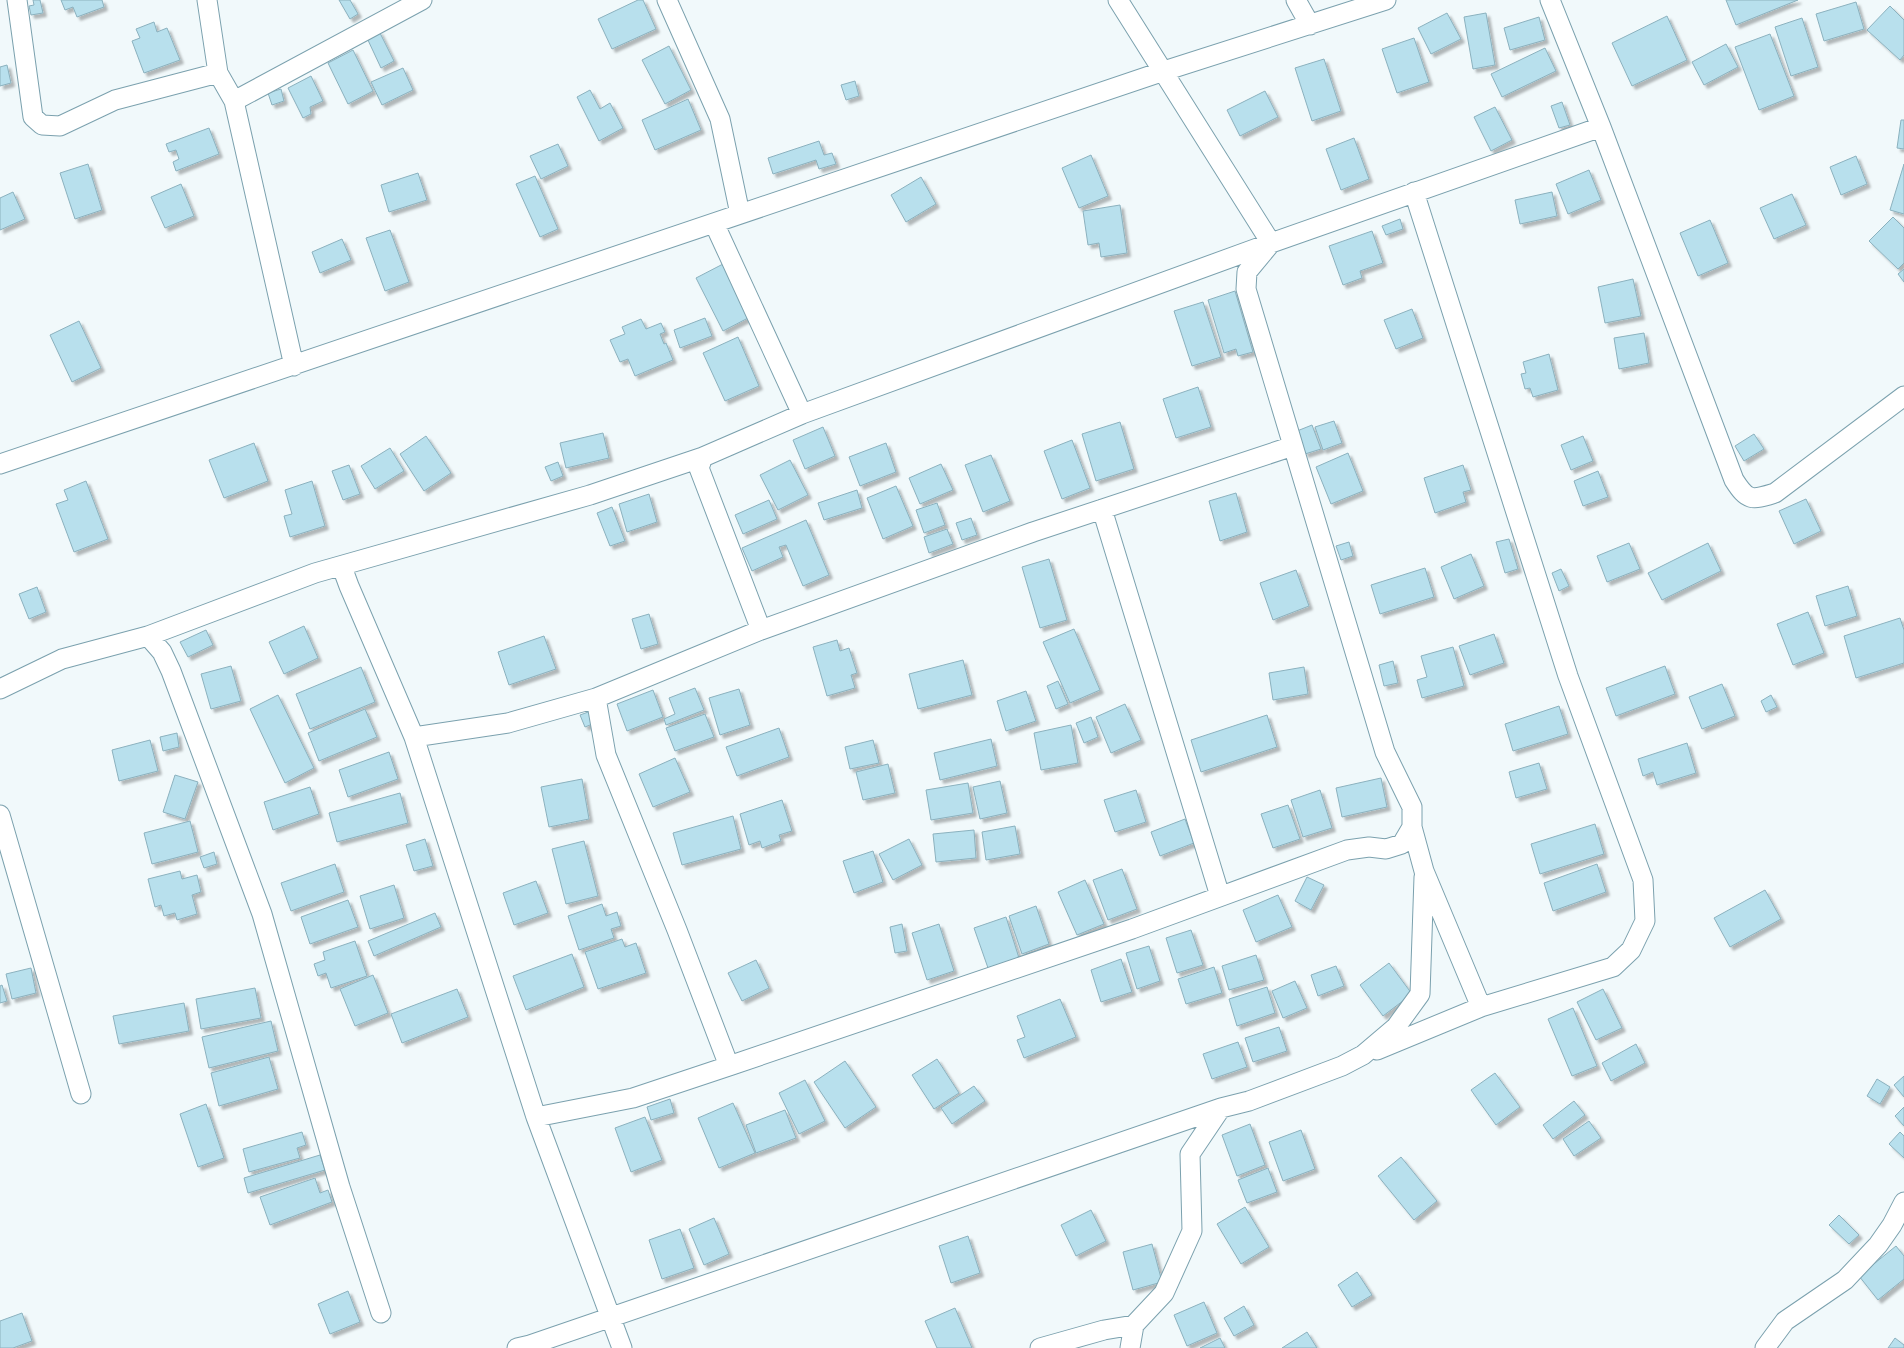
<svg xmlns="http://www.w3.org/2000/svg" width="1904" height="1348" font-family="Lato,sans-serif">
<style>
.building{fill:#b8e0ed;stroke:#8bb1be;filter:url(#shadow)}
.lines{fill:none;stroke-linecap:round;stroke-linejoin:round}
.minor-casing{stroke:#7ba1ae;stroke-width:21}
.minor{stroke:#fff;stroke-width:19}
</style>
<defs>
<filter id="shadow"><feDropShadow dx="3.5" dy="3.5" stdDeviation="1" flood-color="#0004"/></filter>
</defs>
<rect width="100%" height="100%" fill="#f1f9fb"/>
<path class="building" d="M33,0H40L43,13L31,15L29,6L34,5Z
M61,0H102L104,7L77,17L73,7L65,10Z
M339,0H350L358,14L350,19Z
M638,0H643L656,29L612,49L598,19Z
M1726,0H1798L1736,25Z
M1856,2L1864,29L1824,41L1816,14Z
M1890,6L1904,20V55L1900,60L1867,30Z
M1447,13L1461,39L1431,54L1418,28Z
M1486,13L1495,65L1473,69L1464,17Z
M1667,16L1687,60L1632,86L1612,43Z
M1539,17L1545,40L1510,50L1504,28Z
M1802,18L1818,67L1791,76L1775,27Z
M154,22L157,32L167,28L180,60L144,73L132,41L140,38L136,29Z
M379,31L394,61L381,68L367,38Z
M1770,34L1794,96L1759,110L1735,47Z
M1414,38L1429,82L1397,93L1382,49Z
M1726,44L1738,67L1704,85L1692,62Z
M669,46L691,90L665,104L642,60Z
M1545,48L1556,71L1502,97L1491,74Z
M353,50L373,91L348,104L328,63Z
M1324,59L1341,111L1312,121L1295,68Z
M7,65L11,83L0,86V67Z
M403,68L413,90L382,105L371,82Z
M311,76L323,101L310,107L311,114L303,118L288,88Z
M855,81L859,96L846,100L841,85Z
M281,89L284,101L272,105L268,93Z
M590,90L600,109L610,103L623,128L599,141L577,97Z
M1265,91L1278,117L1240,136L1227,110Z
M688,99L701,130L655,150L642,120Z
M1562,102L1570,125L1559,128L1551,106Z
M1495,107L1512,140L1491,151L1474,117Z
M1901,120H1904V149L1897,148Z
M209,128L219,154L176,171L173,162L179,159L176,150L169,152L166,144Z
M1354,138L1369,179L1341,190L1326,149Z
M819,141L824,155L832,153L836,164L819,169L816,160L773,174L768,158Z
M558,144L568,166L541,179L530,156Z
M1091,155L1108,196L1079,208L1062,168Z
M1856,156L1867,184L1841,195L1830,167Z
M88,164L102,210L75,219L60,173Z
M1904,164V214L1890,210Z
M1589,170L1601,200L1568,214L1556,184Z
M418,173L427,200L389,212L381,185Z
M535,176L558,229L540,237L516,184Z
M921,177L936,204L906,222L891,195Z
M181,184L194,216L165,228L151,197Z
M13,192L25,219L0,230V198Z
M1552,192L1557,216L1520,224L1515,200Z
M1792,194L1806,225L1774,239L1760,208Z
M1120,205L1127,253L1101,257L1099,243L1088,245L1083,211Z
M1893,217L1904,228V263L1898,269L1869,241Z
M1400,219L1403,229L1386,235L1382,226Z
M1710,220L1728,263L1698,276L1680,233Z
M390,230L409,282L385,291L366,238Z
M1372,231L1383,263L1360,271L1362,278L1343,285L1329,246Z
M342,239L351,260L320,273L312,252Z
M723,264L750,317L723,331L696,278Z
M1904,269V282L1898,274Z
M1633,279L1641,316L1605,323L1598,287Z
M1235,291L1253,352L1238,356L1236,349L1224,353L1208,300Z
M1203,302L1221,357L1192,366L1174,311Z
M1412,309L1423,338L1396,349L1384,320Z
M705,318L712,336L680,348L674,330Z
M641,319L646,329L661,323L665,332L660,334L664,344L666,343L673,360L635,376L628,359L620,362L610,340L625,334L622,327Z
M79,321L101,368L72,382L50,335Z
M1644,333L1649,363L1619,369L1614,338Z
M738,337L759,386L725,401L703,353Z
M1549,354L1558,390L1533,397L1530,388L1525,389L1521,374L1526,373L1523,362Z
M1198,387L1211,427L1176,438L1163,399Z
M1334,421L1342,443L1323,450L1315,427Z
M1120,422L1134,469L1096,481L1082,434Z
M1312,425L1321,449L1305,454L1297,431Z
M823,427L835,456L805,469L793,440Z
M603,433L609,458L566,468L560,443Z
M1754,434L1764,449L1744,461L1735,446Z
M426,436L451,473L424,491L400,454Z
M1583,436L1593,461L1571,470L1561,445Z
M1072,440L1090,488L1062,499L1044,451Z
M254,443L268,481L224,498L209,460Z
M886,443L896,472L860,486L849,457Z
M390,448L404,471L375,489L361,466Z
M1348,453L1363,491L1331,504L1316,467Z
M991,455L1010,501L983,512L965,465Z
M790,460L808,495L778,510L760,475Z
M558,462L563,476L551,481L545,467Z
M941,464L953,490L920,504L909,478Z
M349,465L360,494L343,500L332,471Z
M1463,465L1471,490L1463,492L1466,502L1435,513L1424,478Z
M1598,471L1608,497L1583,506L1574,481Z
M86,481L108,539L74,552L56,504L68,500L64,490Z
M312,481L325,526L290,537L284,516L292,514L285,490Z
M896,486L913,526L883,539L867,498Z
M857,490L862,508L824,520L818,503Z
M1236,493L1247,532L1220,541L1209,501Z
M649,494L657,522L627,532L619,504Z
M1806,499L1821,531L1794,544L1779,511Z
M769,500L777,519L743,534L735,515Z
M937,503L945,525L924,533L916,510Z
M612,507L625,541L610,546L597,513Z
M971,518L977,535L962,540L956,523Z
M806,520L829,575L803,586L786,545L779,547L783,557L752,571L742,548Z
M947,529L953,544L929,553L924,537Z
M1509,539L1518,569L1505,573L1496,542Z
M1349,542L1353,556L1341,560L1336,546Z
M1629,543L1640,569L1607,582L1597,556Z
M1708,543L1721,571L1662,600L1648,573Z
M1471,554L1484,586L1454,599L1441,567Z
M1049,559L1067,620L1040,628L1022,567Z
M1425,568L1434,597L1380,614L1371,585Z
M1561,569L1569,586L1559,591L1552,573Z
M1296,570L1309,606L1273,620L1260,583Z
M1848,586L1857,616L1825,626L1816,596Z
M37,587L46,612L29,619L19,594Z
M1808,612L1824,653L1793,665L1777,624Z
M649,614L658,644L641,649L632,619Z
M1900,618L1904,630V663L1856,678L1844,636Z
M304,626L318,658L284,674L269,642Z
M1074,629L1100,690L1070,703L1043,642Z
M206,630L213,645L188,657L180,642Z
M1494,634L1504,663L1470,675L1459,646Z
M544,636L556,669L509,685L498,652Z
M837,640L840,651L849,648L857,673L851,675L855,688L827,696L813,647Z
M1453,647L1464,686L1422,698L1417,680L1427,677L1421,656Z
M963,660L972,695L918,709L909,674Z
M1393,661L1398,683L1384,686L1379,665Z
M231,666L241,701L211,709L201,674Z
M1665,666L1675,694L1616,716L1606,688Z
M361,667L375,702L310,729L296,694Z
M1304,667L1308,694L1273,700L1269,673Z
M1058,681L1068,704L1056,709L1047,686Z
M1722,684L1735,716L1702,729L1689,697Z
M695,688L704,710L666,725L664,719L675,714L669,698Z
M739,689L750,725L720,735L709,698Z
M653,690L663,717L627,731L617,704Z
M1026,691L1036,721L1006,731L997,701Z
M278,695L314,768L285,783L250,709Z
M1771,695L1777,707L1766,712L1761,701Z
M1125,704L1141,740L1111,753L1096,717Z
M1559,706L1568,734L1513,751L1505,724Z
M365,709L377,737L319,761L308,733Z
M591,711L595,723L585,727L580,715Z
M705,714L714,737L675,751L666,728Z
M1267,715L1277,747L1201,772L1191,740Z
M1091,717L1098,737L1084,743L1076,723Z
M1071,725L1078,763L1041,770L1034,733Z
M779,728L789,757L737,776L726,747Z
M177,733L179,747L163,751L160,737Z
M991,739L997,766L940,780L934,753Z
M150,740L158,771L119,781L112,750Z
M873,740L879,763L850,769L845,747Z
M1687,743L1696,773L1657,785L1653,772L1643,776L1638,759Z
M389,752L398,779L348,797L339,770Z
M675,758L690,792L653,807L639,774Z
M1539,763L1547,789L1516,798L1509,772Z
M888,764L895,793L863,800L856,772Z
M175,775L198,782L185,819L163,812Z
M1381,778L1387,807L1342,817L1336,788Z
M582,779L589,819L549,827L541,787Z
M1000,781L1007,813L980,819L973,787Z
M968,783L973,813L931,820L926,790Z
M310,787L319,814L273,830L264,802Z
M1136,790L1146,822L1115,832L1104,800Z
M1320,790L1332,828L1303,837L1291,800Z
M400,793L408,823L337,842L329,813Z
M782,800L792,831L779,835L781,841L762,848L760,841L749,845L740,814Z
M1288,805L1300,839L1273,848L1261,814Z
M733,816L741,849L682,865L673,833Z
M1185,819L1194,843L1160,856L1151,832Z
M190,821L198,852L152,864L144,833Z
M1595,824L1604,854L1540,874L1531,844Z
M1015,826L1020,854L986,860L982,832Z
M974,830L976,858L936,862L933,834Z
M425,839L433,866L414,871L406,845Z
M909,839L922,865L893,880L879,854Z
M584,841L598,896L566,904L552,849Z
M873,851L883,882L854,893L843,861Z
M214,852L217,864L204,868L200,857Z
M335,864L344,892L291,911L281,883Z
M1597,864L1606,892L1553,911L1544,883Z
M1122,869L1137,909L1108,920L1093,880Z
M180,871L182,879L197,875L201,892L192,895L197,914L177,920L175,913L164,916L161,905L155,907L148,879Z
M1307,877L1324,885L1311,910L1295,901Z
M1085,880L1104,924L1077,935L1058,892Z
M536,881L548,913L514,925L503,893Z
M394,885L404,918L370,929L360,896Z
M1765,890L1781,919L1730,947L1714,918Z
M1278,895L1292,927L1256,942L1243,910Z
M348,900L358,927L310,944L301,917Z
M602,904L606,916L617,912L621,926L611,929L614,938L579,950L568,916Z
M1036,906L1049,944L1022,954L1009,916Z
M435,913L441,927L374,956L368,941Z
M1006,917L1019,958L988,968L974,928Z
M902,924L907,951L895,953L890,927Z
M939,924L954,971L927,980L912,933Z
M1191,930L1203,965L1177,973L1166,938Z
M622,939L625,947L636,943L646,973L598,989L585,952Z
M355,941L367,976L331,988L326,973L318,976L314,964L325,960L323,952Z
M1149,946L1160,981L1137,989L1126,953Z
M572,954L584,987L526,1010L513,976Z
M1256,955L1264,980L1229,990L1222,966Z
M1121,959L1132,992L1101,1002L1091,970Z
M756,960L769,988L742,1001L728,973Z
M1389,963L1412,994L1383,1016L1360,985Z
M1336,966L1344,986L1318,996L1311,975Z
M1214,967L1222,993L1186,1004L1178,979Z
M31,968L36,993L12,999L6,974Z
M373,975L388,1013L355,1026L340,989Z
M1295,981L1307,1008L1283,1018L1272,991Z
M2,985L7,1001L0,1003V986Z
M1267,987L1275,1013L1237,1026L1229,999Z
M255,988L261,1018L201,1029L196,999Z
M457,989L468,1017L402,1043L391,1014Z
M1603,989L1622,1028L1596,1040L1577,1002Z
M1060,999L1076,1037L1024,1058L1017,1040L1025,1037L1017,1016Z
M184,1003L189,1031L119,1044L113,1016Z
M1573,1008L1597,1066L1572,1076L1548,1019Z
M271,1021L278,1051L209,1068L202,1037Z
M1279,1027L1287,1051L1253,1062L1245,1038Z
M1238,1042L1247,1067L1212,1079L1203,1054Z
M1636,1044L1645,1063L1611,1081L1602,1063Z
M269,1057L278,1089L219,1106L211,1073Z
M937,1059L959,1093L934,1109L912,1075Z
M845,1061L876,1107L845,1128L814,1082Z
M1495,1073L1520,1107L1496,1125L1471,1090Z
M1904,1076V1097L1894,1085Z
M1877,1079L1890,1087L1880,1104L1867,1096Z
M805,1080L825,1121L799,1134L779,1093Z
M974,1086L985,1101L952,1124L941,1108Z
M670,1099L674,1113L651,1120L647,1107Z
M1574,1101L1585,1115L1553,1139L1543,1125Z
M733,1103L755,1153L719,1168L698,1118Z
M206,1104L224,1158L198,1167L180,1114Z
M1904,1107V1126L1895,1116Z
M785,1110L796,1138L756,1153L746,1125Z
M645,1117L662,1160L631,1172L615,1128Z
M1589,1121L1601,1138L1574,1156L1563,1139Z
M1250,1124L1265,1165L1237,1176L1222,1135Z
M1301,1130L1315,1169L1283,1181L1269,1142Z
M302,1132L306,1145L297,1148L300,1158L249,1172L243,1149Z
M1900,1132L1904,1136V1158L1889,1144Z
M320,1155L325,1170L248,1193L244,1178Z
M1401,1157L1437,1201L1414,1220L1378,1176Z
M1268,1168L1277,1192L1247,1203L1238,1180Z
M315,1178L320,1193L328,1190L332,1202L270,1225L260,1197Z
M1245,1207L1269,1247L1241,1264L1217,1224Z
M1091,1210L1106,1241L1076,1256L1061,1225Z
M1839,1215L1859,1235L1849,1244L1829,1225Z
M714,1218L729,1254L704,1265L689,1229Z
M680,1229L694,1268L662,1279L649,1240Z
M968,1236L980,1273L951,1283L939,1246Z
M1152,1244L1162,1282L1133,1290L1123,1252Z
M1896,1246L1904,1256V1279L1878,1300L1859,1276Z
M1357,1272L1372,1295L1352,1307L1338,1285Z
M348,1291L360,1322L330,1334L318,1304Z
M1204,1302L1217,1333L1187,1346L1174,1315Z
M1244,1306L1254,1325L1234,1336L1224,1318Z
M955,1308L972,1348H937L925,1321Z
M22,1313L32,1341L13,1348H0V1321Z
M1307,1332L1317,1348H1282Z
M1220,1338L1225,1348H1200Z
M1895,1338L1904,1345V1348H1888Z"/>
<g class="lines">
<g class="minor-casing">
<path id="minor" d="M17,0L33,117L42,125L60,126L115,100L218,73
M207,0L218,73L234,101L294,366
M667,0L720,119L740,214
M1296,0L1310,25
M1550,0L1601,127L1734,480C1748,502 1752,500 1775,493L1904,396
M234,101L422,0
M714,223L802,414
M0,464L1164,71L1386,0
M1102,509L1220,896
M342,567L349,586L414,737L536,1117L622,1348
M761,630L699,468L703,457L802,414L1271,243L1118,0
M148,636L162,652L171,671L262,914L340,1187L381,1313
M0,689L62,659L148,636L315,573L590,495L703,457
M414,737L508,723L596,698
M0,815L81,1094
M1412,827L1424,871L1481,1007L1613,967L1631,950L1645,921L1643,880L1568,676L1414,192
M1377,1050L1481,1007
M729,1066L1132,929L1347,850L1369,847L1386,849L1402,844L1412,827V807L1385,752L1246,289L1247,272L1271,243L1601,127
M536,1117L633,1098L729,1066L677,930L606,755L596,698L761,630L1033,532L1293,446
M517,1348L530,1345L1221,1108
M1040,1348L1104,1330L1134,1325
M1130,1348L1134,1325L1164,1293L1192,1231L1190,1154L1221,1108L1249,1101L1342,1066L1363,1055L1396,1027L1420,994L1424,877
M1765,1348L1785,1321L1845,1280L1878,1245L1892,1225L1904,1202"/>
</g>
<use href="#minor" class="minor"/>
</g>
</svg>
